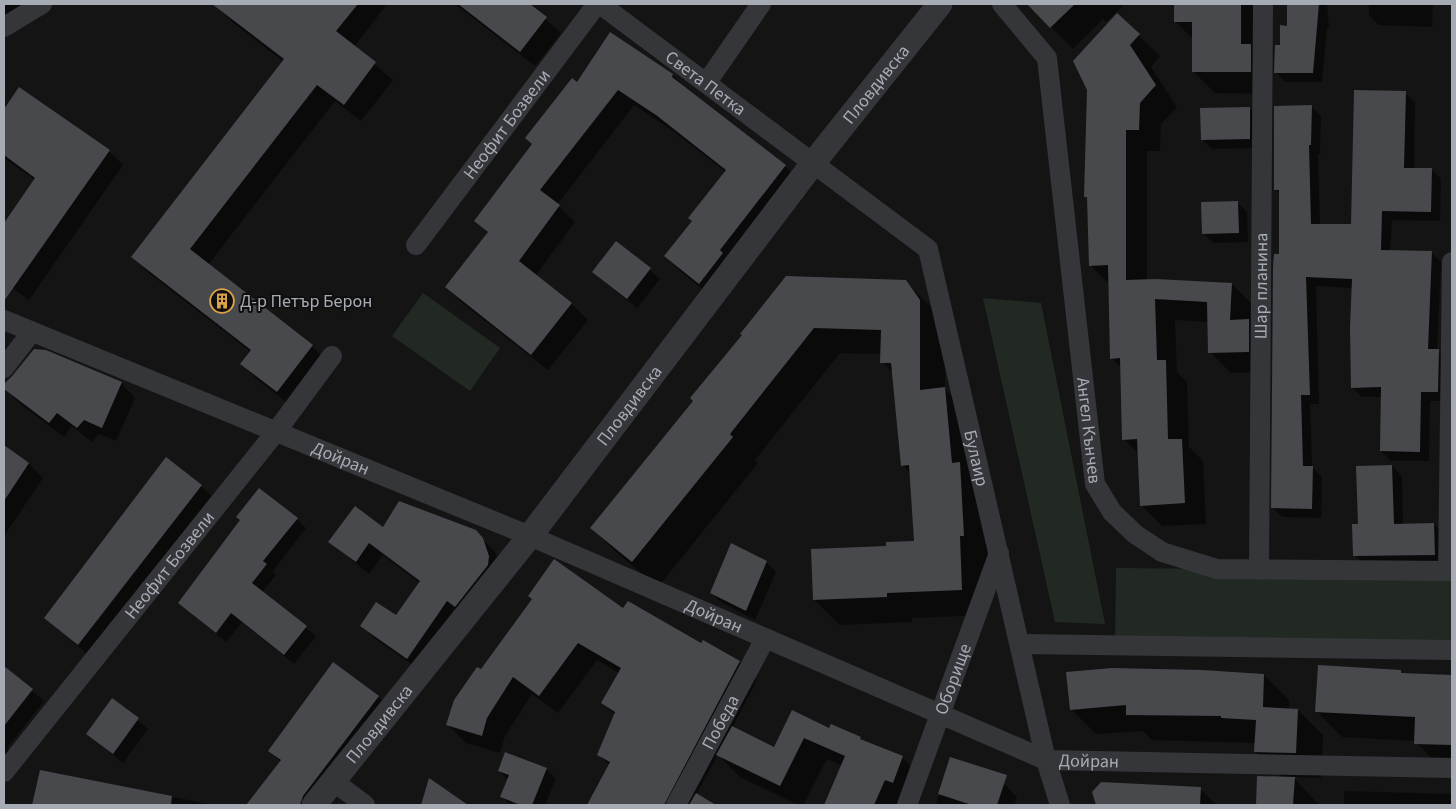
<svg xmlns="http://www.w3.org/2000/svg" width="1456" height="809" font-family="'Source Sans 3',sans-serif">
<style>
.green{fill:#222923}
.shadow{fill:#0007}
.building{fill:#48494d}
.lines{fill:none;stroke-linecap:round;stroke-linejoin:round}
.minor{stroke:#35363a;stroke-width:20}
.tertiary{stroke:#35363a;stroke-width:25}
.labels{text-anchor:middle;stroke-width:4;stroke-linejoin:round;paint-order:stroke}
.street-label{font-size:18px;fill:#a7abb4;stroke:#0f0f10}
.poi-label{font-size:18px;fill:#a7abb4;stroke:#0f0f10;text-anchor:start}
</style>
<rect width="100%" height="100%" fill="#141415"/>
<path class="green" d="M423,293L500,348L470,391L392,336Z
M983,298L1041,303L1105,624L1055,622Z
M1116,568L1452,571V650L1115,646Z"/>
<path class="shadow" d="M4,4H37L4,26Z
M216,4H387L354,47L393,80L361,121L335,101L208,265L312,346L329,363L294,408L259,381L242,364L251,352L150,274L133,257L284,62L232,22Z
M455,4H528L561,33L535,66Z
M1028,4H1125L1106,22L1103,19L1073,49Z
M1176,4H1259L1272,94L1215,93L1193,71L1194,40L1176,22Z
M1288,4H1327L1329,27H1327L1322,82H1285L1276,72L1281,46L1289,27Z
M1364,4H1433L1432,27L1379,25L1369,15V6Z
M1117,15L1160,56L1151,67L1177,107L1161,124L1160,151H1147V280L1232,284L1253,305L1269,372L1231,373L1210,352L1209,322L1175,320L1177,372L1187,382L1189,447L1203,461L1206,524L1162,526L1141,505L1139,454L1124,439L1121,368L1112,358L1109,284L1090,265L1089,199L1085,196Z
M610,34L673,75L688,91L785,166L801,182L715,299L681,272L665,256L693,221L726,172L673,131L634,105L557,205L575,222L536,275L572,304L588,320L548,370L462,303L446,287L489,234L476,221L577,83Z
M20,88L109,151L123,165L29,300L4,282V225L35,180L4,158V111Z
M1405,93L1415,102L1414,169L1432,170L1441,179L1440,221L1392,220L1390,252H1431L1441,262L1437,351L1448,360V401H1430L1429,461H1391L1381,451L1382,397H1362L1352,388L1353,288L1316,286L1319,404H1310L1312,467L1322,477L1321,518L1282,517L1273,508L1280,256V194L1275,189L1311,106L1321,116L1320,154H1318L1320,225H1352Z
M1250,108L1260,118L1259,148L1212,149L1203,140Z
M1237,202L1247,212L1248,242L1213,243L1203,233Z
M617,242L660,279L637,308L593,272Z
M906,282L931,307L945,326V389L969,414L984,488L989,561H985L987,615L912,618V622L840,625L814,600L915,543L911,474L902,465L894,374L882,362V354L840,353L755,460L758,463L658,587L617,553L592,528L695,401L743,335Z
M121,383L135,398L116,441L99,434L92,442L72,426L64,437L20,404L6,389Z
M4,447L29,464L43,478L4,536Z
M166,459L201,486L216,500L93,659L46,618Z
M1392,466L1402,476L1403,525L1434,524L1444,534V564L1364,565L1355,555L1359,525Z
M297,519L306,528L273,571L276,575L262,592L316,636L294,664L242,622L226,642L179,603L241,521Z
M383,529L475,531L495,552L501,569L420,670L374,638L362,626L396,616L420,583L383,555L369,574L330,542Z
M766,562L776,572L755,620L721,602L711,592Z
M624,610L739,662L757,680L732,728L774,749L793,711L830,729L860,738L864,742L902,757L924,779L905,805H825L842,766L827,759L803,805H798L740,777L718,755L696,795L714,805H589L610,766L599,755L615,715L602,703L619,673L597,660L558,713L532,694L505,736L500,753L466,743L448,725L481,670Z
M334,664L378,697L395,713L325,805H248L281,762L270,751Z
M4,667L44,701L7,748L12,752L4,762Z
M1400,672L1403,675L1452,677V769L1441,768L1415,741L1342,737L1316,711Z
M1264,675L1289,700V709L1298,710L1323,735L1321,778L1293,777L1319,805H1257L1258,777L1282,778L1256,752V743L1152,740L1143,731L1096,734L1071,709Z
M113,700L148,729L123,763L88,734Z
M951,758L991,771L1017,797L1014,805H936Z
M546,769L556,779L545,805H524L512,800V803L517,805H510L502,797L508,780L499,771Z
M40,772L215,805H34Z
M1200,789L1217,805H1097L1093,792Z
M1344,791L1452,794V805H1344Z"/>
<path class="building" d="M212,4H358L336,31L376,62L344,105L317,85L190,249L313,345L277,392L240,364L251,350L131,257L284,59Z
M458,4H530L547,17L520,52Z
M1027,4H1075L1050,28Z
M1174,4H1241V44H1251V72H1192V22H1174Z
M1287,4H1319L1313,73H1274L1275,45H1280V25L1287,26Z
M1117,13L1140,34L1130,45L1156,85L1140,103L1139,130H1126V280L1156,279L1232,283L1230,320L1249,319V352L1208,353L1207,302L1155,299L1157,360H1166L1168,439H1182L1185,503L1140,506L1137,439L1122,440L1120,358L1110,359L1108,265L1089,266L1087,197H1084L1087,90L1073,61Z
M610,32L673,74L672,77L786,165L720,250L723,253L699,284L664,256L692,221L688,218L726,170L656,115L618,90L540,190L560,205L519,261L572,303L531,355L445,287L488,232L474,221L532,144L525,138L572,78L577,82Z
M19,87L110,150L4,301V223L35,178L4,155V109Z
M1354,90L1406,91L1404,168H1432L1431,212L1382,211L1381,250L1432,251L1428,349H1439L1438,392H1421L1420,452L1380,451L1381,387L1351,388L1350,327L1352,279L1306,277L1310,395H1301L1303,466H1313L1312,509L1271,508L1273,267L1274,254H1279V190H1274V106L1312,105L1311,145H1309L1311,224H1351Z
M1250,107V139L1201,140L1200,108Z
M1238,201L1239,233L1202,234L1201,202Z
M616,241L651,268L627,299L592,272Z
M786,276L906,280L920,300V390L945,387L952,463L960,462L964,536H960L962,590L887,593V597L813,600L811,549L886,546V542L914,541L909,465L901,466L891,363H880L881,330L814,328L730,434L733,437L632,562L590,528L693,401L690,398L742,335L740,334Z
M34,349L46,350L122,382L102,428L84,420L77,428L57,413L49,423L4,389V384L13,375Z
M4,445L29,463L4,501Z
M166,457L202,485L78,645L44,618Z
M1392,465L1394,524L1434,523L1435,555L1353,556L1352,524H1358L1356,466Z
M259,488L298,518L263,561L267,564L252,583L307,626L284,655L231,613L216,633L178,603L240,520L236,517Z
M399,501L476,530L483,538L489,556L488,565L455,607L447,601L407,659L360,626L376,602L396,615L420,581L369,543L356,562L328,542L355,506L383,527Z
M731,543L767,561L746,611L710,593Z
M554,559L623,608L628,601L701,643L703,640L740,661L664,805H587L610,762L597,755L615,712L601,703L621,668L578,643L539,696L513,677L487,718L482,736L446,725L454,700L477,667L481,669L532,599L528,596Z
M333,662L379,696L303,796L300,805H246L281,760L268,751Z
M1318,665L1401,670V673L1452,675V745L1414,744L1415,717L1315,712Z
M4,666L33,689L4,726Z
M1112,668L1202,670L1264,674L1263,707L1298,709L1296,753L1254,752L1256,720L1221,718V716L1126,715V705L1070,710L1066,672Z
M112,698L139,718L113,754L86,734Z
M792,710L829,728L831,724L861,737L860,739L903,756L893,783L885,780L874,805H824L845,756L804,738L780,786L716,755L732,726L774,747Z
M505,752L547,768L532,805H521L500,797L509,775L498,771Z
M950,757L1007,775L997,805H972L938,794Z
M40,770L172,796L171,805H32Z
M1257,776L1295,777L1293,805H1256Z
M429,778L468,805H421Z
M1101,782L1201,787L1200,805H1096L1092,792Z
M696,793L716,805H689Z"/>
<g class="lines">
<g class="minor">
<path id="s1" d="M600,4L928,249L1046,760L1060,805"/>
<path id="s2" d="M1002,4L1047,58L1095,484L1112,512L1135,534L1162,552L1217,569L1452,571"/>
<path d="M4,27L42,4"/>
<path d="M707,82L761,4"/>
<path id="s3" d="M416,245L597,4"/>
<path id="s4" d="M4,320L530,536L1046,760L1452,768"/>
<path d="M4,368L31,333"/>
<path id="s5" d="M1259,570L1263,4"/>
<path d="M1448,571L1452,262"/>
<path d="M1021,644L1452,650"/>
<path id="s6" d="M4,772L275,433L332,356"/>
<path d="M333,781L365,805"/>
<path id="s7" d="M676,805L765,639"/>
<path id="s8" d="M907,805L999,553"/>
</g>
<path class="tertiary" id="s9" d="M314,805L530,536L814,162L940,4"/>
</g>
<defs>
<g id="building-ring" transform="scale(1.25)"><circle r="9.5" fill="#0f0f10" stroke="#dba246" stroke-width="1.5"/><path d="M-4-6H4V6H1V3H-1V6H-4ZM-2.5-4.3h1.7v1.8h-1.7ZM.8-4.3h1.7v1.8H.8ZM-2.5-1h1.7V.8h-1.7ZM.8-1h1.7V.8H.8Z" fill="#dba246"/></g>
</defs>
<g fill-rule="evenodd">
<use href="#building-ring" x="222" y="301"/>
</g>
<g class="labels">
<g class="street-label">
<text dy="6" stroke="none"><textPath href="#s1" startOffset="132">Света Петка</textPath></text>
<text dy="6" stroke="none"><textPath href="#s9" startOffset="914">Пловдивска</textPath></text>
<text dy="6" stroke="none"><textPath href="#s3" startOffset="151">Неофит Бозвели</textPath></text>
<text dy="6" stroke="none"><textPath href="#s5" startOffset="284">Шар планина</textPath></text>
<text dy="6" stroke="none"><textPath href="#s9" startOffset="509">Пловдивска</textPath></text>
<text dy="6" stroke="none"><textPath href="#s2" startOffset="445">Ангел Кънчев</textPath></text>
<text dy="6" stroke="none"><textPath href="#s1" startOffset="624">Булаир</textPath></text>
<text dy="6" stroke="none"><textPath href="#s4" startOffset="364">Дойран</textPath></text>
<text dy="6" stroke="none"><textPath href="#s6" startOffset="265">Неофит Бозвели</textPath></text>
<text dy="6" stroke="none"><textPath href="#s4" startOffset="769">Дойран</textPath></text>
<text dy="6" stroke="none"><textPath href="#s8" startOffset="134">Оборище</textPath></text>
<text dy="6" stroke="none"><textPath href="#s7" startOffset="94">Победа</textPath></text>
<text dy="6" stroke="none"><textPath href="#s9" startOffset="104">Пловдивска</textPath></text>
<text dy="6" stroke="none"><textPath href="#s4" startOffset="1174">Дойран</textPath></text>
</g>
<g class="poi-label">
<text x="240" y="307">Д-р Петър Берон</text>
</g>
</g>
<rect width="1456" height="809" fill="none" stroke="#a7abb4" stroke-width="10"/>
</svg>
